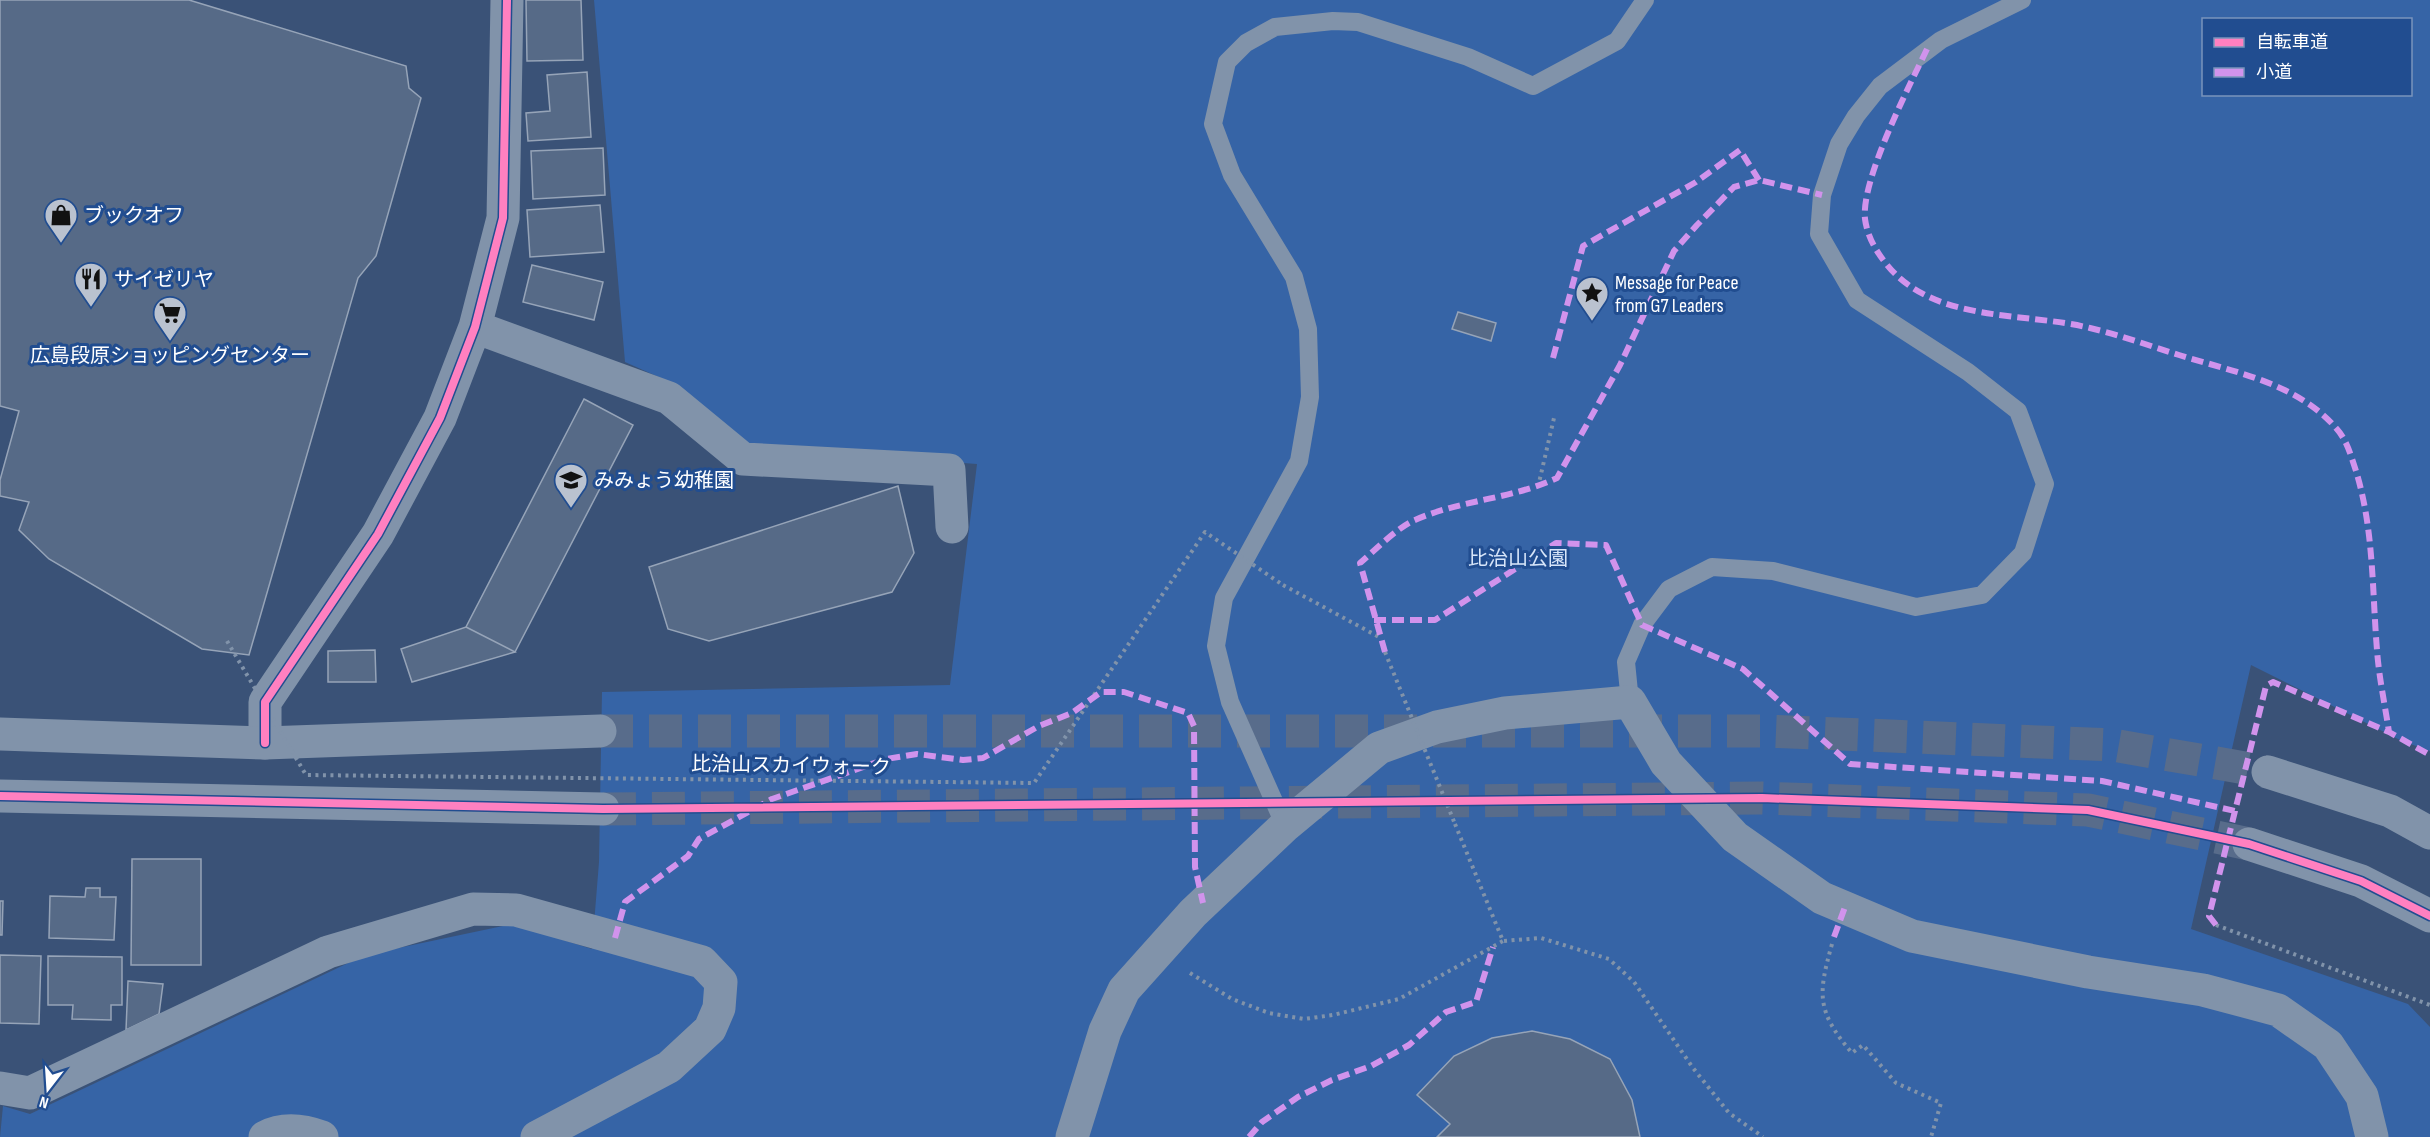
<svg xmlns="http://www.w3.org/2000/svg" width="2430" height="1137" font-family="'Sofia Sans Condensed','Noto Sans JP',sans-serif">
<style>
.green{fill:#3664a6;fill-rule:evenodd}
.building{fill:#566a87;stroke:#96a4b8;stroke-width:1.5}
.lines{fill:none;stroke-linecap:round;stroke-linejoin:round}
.tertiary-tunnel{stroke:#586c8b;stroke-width:33;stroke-dasharray:33 16;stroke-linecap:butt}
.path{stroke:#8193aa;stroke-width:4;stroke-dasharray:3 4.5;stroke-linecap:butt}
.service{stroke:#8193aa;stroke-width:18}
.minor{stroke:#8193aa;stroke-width:33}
.tertiary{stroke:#8193aa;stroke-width:33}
.path-bridge{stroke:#8193aa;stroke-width:4;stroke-dasharray:3 4.5;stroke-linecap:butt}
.quiet{stroke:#d193ec;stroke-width:6;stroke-dasharray:12 6;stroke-linecap:butt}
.cycleway-casing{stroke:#214d90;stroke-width:11}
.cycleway{stroke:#ff80c0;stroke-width:8}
.labels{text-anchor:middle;stroke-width:6;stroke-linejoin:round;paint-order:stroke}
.poi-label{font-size:20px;fill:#fff;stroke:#214d90;text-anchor:start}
.park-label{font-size:20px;fill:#d7e5f9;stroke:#214d90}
.street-label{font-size:20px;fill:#fff;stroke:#214d90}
</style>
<rect width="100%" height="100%" fill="#3a5277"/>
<path class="green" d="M594,0H2430V751L2402,741L2251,665L2191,929L2408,1004L2430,1027V1137H0L3,1106L30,1114L365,955L512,924L592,949L599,862L602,692L950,685L977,464L744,447L672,383L625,362ZM2204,20H2410V94H2204Z"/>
<path class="building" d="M0,0H189L406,66L409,88L421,98L376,256L358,278L249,655L202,649L49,559L19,530L29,502L0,496V480L19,411L0,406Z
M526,0H581L583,60L527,61Z
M587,72L591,137L528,141L526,113L550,111L547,75Z
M603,148L605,195L533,199L531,151Z
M600,205L604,252L530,257L527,210Z
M532,265L603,282L594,320L523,302Z
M1458,312L1496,323L1491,341L1452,329Z
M584,399L633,425L515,652L466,627Z
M898,486L914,553L892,592L709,641L668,629L649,567Z
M466,627L515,652L412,682L401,649Z
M375,650L376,682H328V651Z
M132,859H201V965H131Z
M86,888H100V897H116L114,940L49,938L50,896L85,897Z
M0,901H3L2,935H0Z
M0,955L41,956L39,1024L0,1023Z
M48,956L122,957V1005H111V1020L72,1019L73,1005H48Z
M128,981L163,984L159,1014L126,1030Z
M1532,1031L1570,1039L1610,1059L1632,1100L1640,1137H1437L1450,1124L1417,1095L1454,1056L1492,1038Z"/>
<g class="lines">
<path class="tertiary-tunnel" d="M600,731H1766L2113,745L2268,772
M603,809L1762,798L2088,810L2249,844"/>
<path class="path" d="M1538,487L1554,418
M1283,585L1379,637
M1455,824L1503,941L1541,938L1609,959L1634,982L1693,1068L1729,1113L1763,1137
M2216,925L2430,1005
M1832,944C1818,994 1816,1011 1852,1053L1863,1045L1896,1083L1941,1103L1931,1137
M1190,973L1232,999L1269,1013L1304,1019L1333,1015L1399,999L1503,941"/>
<path class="service" d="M1630,702L1626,662L1642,625L1669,589L1712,567L1773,571L1916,607L1982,595L2023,553L2045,484L2018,411L1968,372L1857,300L1819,234L1822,195L1839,144L1856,116L1880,86L1941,40L2022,0
M1285,826L1230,702L1216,646L1224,598L1299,461L1310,397L1308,329L1294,277L1232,175L1213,124L1227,62L1246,43L1275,27L1333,21L1358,22L1468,57L1533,86L1617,41L1645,0"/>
<path class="minor" d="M475,327L669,398L743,459L949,470L952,527
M265,743V702L378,534L440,418L475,327L503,218L507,0
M0,1088L30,1093L328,952L473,909L516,910L702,962L721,982L719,1008L710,1029L669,1067L537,1137
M265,1137C284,1127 303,1130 322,1137
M1072,1137L1105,1031L1124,990L1193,913L1285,826L1379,748L1437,727L1505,713L1630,702L1666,763L1735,837L1822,898L1912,936L2088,972L2203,990L2278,1010L2328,1045L2362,1096L2372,1137"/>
<path class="tertiary" d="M0,734L265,743L600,731
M2268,772L2390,811L2430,833
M0,796L603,809
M2249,844L2361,881L2430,916"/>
<path class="path-bridge" d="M227,641L306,775L1034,783L1205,532L1283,585
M1385,652L1455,824"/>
<path class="quiet" d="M1927,49C1909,87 1861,179 1865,219C1867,234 1874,248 1884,261C1931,324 2021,311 2090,328C2120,335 2150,346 2179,355C2234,372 2297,383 2336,428C2347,440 2351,456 2356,471C2374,530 2372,589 2377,650C2379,678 2385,705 2389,732
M1553,358L1583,246L1696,182L1740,150L1759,180
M1374,620H1435L1556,543L1606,545L1642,625L1743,669L1850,764L2102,781L2235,811
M1385,652L1360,563C1375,550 1398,527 1415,520C1460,500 1512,499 1557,478L1620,365L1674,251L1697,225L1734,187L1759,180L1822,195
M2216,925L2209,916L2266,686L2273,682L2389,732L2430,755
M1834,937L1845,907
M615,938L625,902L688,856L699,839L772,799L886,759L917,754L963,760L983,758L1039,726L1072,713L1101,692H1124L1188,713L1194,726L1195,867L1203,903
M1249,1137L1262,1122L1298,1097L1332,1080L1371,1066L1409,1045L1446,1012L1476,1002L1493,947"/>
<g class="cycleway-casing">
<path id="cycleway" d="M265,743V702L378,534L440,418L475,327L503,218L507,0
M0,796L603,809L1762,798L2088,810L2249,844L2361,881L2430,916"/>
</g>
<use href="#cycleway" class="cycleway"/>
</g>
<defs>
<g id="shop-pin" transform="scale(1.725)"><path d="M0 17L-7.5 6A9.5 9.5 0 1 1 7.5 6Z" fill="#bac2cf" stroke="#214d90"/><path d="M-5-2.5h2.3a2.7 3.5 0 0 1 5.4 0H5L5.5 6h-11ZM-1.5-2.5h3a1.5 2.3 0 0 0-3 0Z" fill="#111"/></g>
<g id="restaurant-pin" transform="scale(1.725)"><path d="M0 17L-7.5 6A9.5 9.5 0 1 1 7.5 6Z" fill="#bac2cf" stroke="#214d90"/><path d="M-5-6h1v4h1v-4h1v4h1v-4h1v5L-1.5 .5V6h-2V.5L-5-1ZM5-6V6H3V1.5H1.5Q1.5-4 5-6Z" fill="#111"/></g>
<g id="sight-pin" transform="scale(1.725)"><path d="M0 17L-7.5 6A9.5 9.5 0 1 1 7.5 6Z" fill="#bac2cf" stroke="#214d90"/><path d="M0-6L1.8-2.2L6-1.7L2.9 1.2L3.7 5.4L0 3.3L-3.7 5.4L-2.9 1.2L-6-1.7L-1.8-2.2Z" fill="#111"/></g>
<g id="supermarket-pin" transform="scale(1.725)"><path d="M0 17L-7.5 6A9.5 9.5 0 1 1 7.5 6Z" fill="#bac2cf" stroke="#214d90"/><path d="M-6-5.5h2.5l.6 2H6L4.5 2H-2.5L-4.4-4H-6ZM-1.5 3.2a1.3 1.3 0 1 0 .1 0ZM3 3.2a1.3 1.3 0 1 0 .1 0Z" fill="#111"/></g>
<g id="school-pin" transform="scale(1.725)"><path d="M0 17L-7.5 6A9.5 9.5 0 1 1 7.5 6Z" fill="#bac2cf" stroke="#214d90"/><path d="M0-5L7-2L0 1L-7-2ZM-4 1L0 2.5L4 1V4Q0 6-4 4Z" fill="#111"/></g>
</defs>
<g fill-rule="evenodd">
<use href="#shop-pin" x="61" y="215"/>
<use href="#restaurant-pin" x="91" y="279"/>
<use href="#sight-pin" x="1592" y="293"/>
<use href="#supermarket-pin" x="170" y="313"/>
<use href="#school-pin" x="571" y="480"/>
</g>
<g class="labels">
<g class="poi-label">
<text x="84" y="222">ブックオフ</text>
<text x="114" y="286">サイゼリヤ</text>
<text x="1615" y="289">Message for Peace<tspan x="1615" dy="23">from G7 Leaders</tspan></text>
<text x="170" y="362" text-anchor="middle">広島段原ショッピングセンター</text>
<text x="594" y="487">みみょう幼稚園</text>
</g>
<g class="park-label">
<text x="1518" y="565">比治山公園</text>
</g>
<g class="street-label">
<text transform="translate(791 765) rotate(1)" y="7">比治山スカイウォーク</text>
</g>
</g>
<rect x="2202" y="18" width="210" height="78" fill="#214d90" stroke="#7a94bc" stroke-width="1.5"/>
<rect x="2214" y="38" width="30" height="9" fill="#ff80c0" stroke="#7a94bc" stroke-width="1.5"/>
<text x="2256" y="48" font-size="18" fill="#ffffff">自転車道</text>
<rect x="2214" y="68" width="30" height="9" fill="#d193ec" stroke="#7a94bc" stroke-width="1.5"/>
<text x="2256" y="78" font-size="18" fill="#ffffff">小道</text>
<g transform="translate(48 1089) rotate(197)" stroke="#214d90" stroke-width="4.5" paint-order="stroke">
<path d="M0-4.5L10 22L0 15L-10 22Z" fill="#ffffff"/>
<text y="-9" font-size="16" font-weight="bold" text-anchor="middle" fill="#ffffff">N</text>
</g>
</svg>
